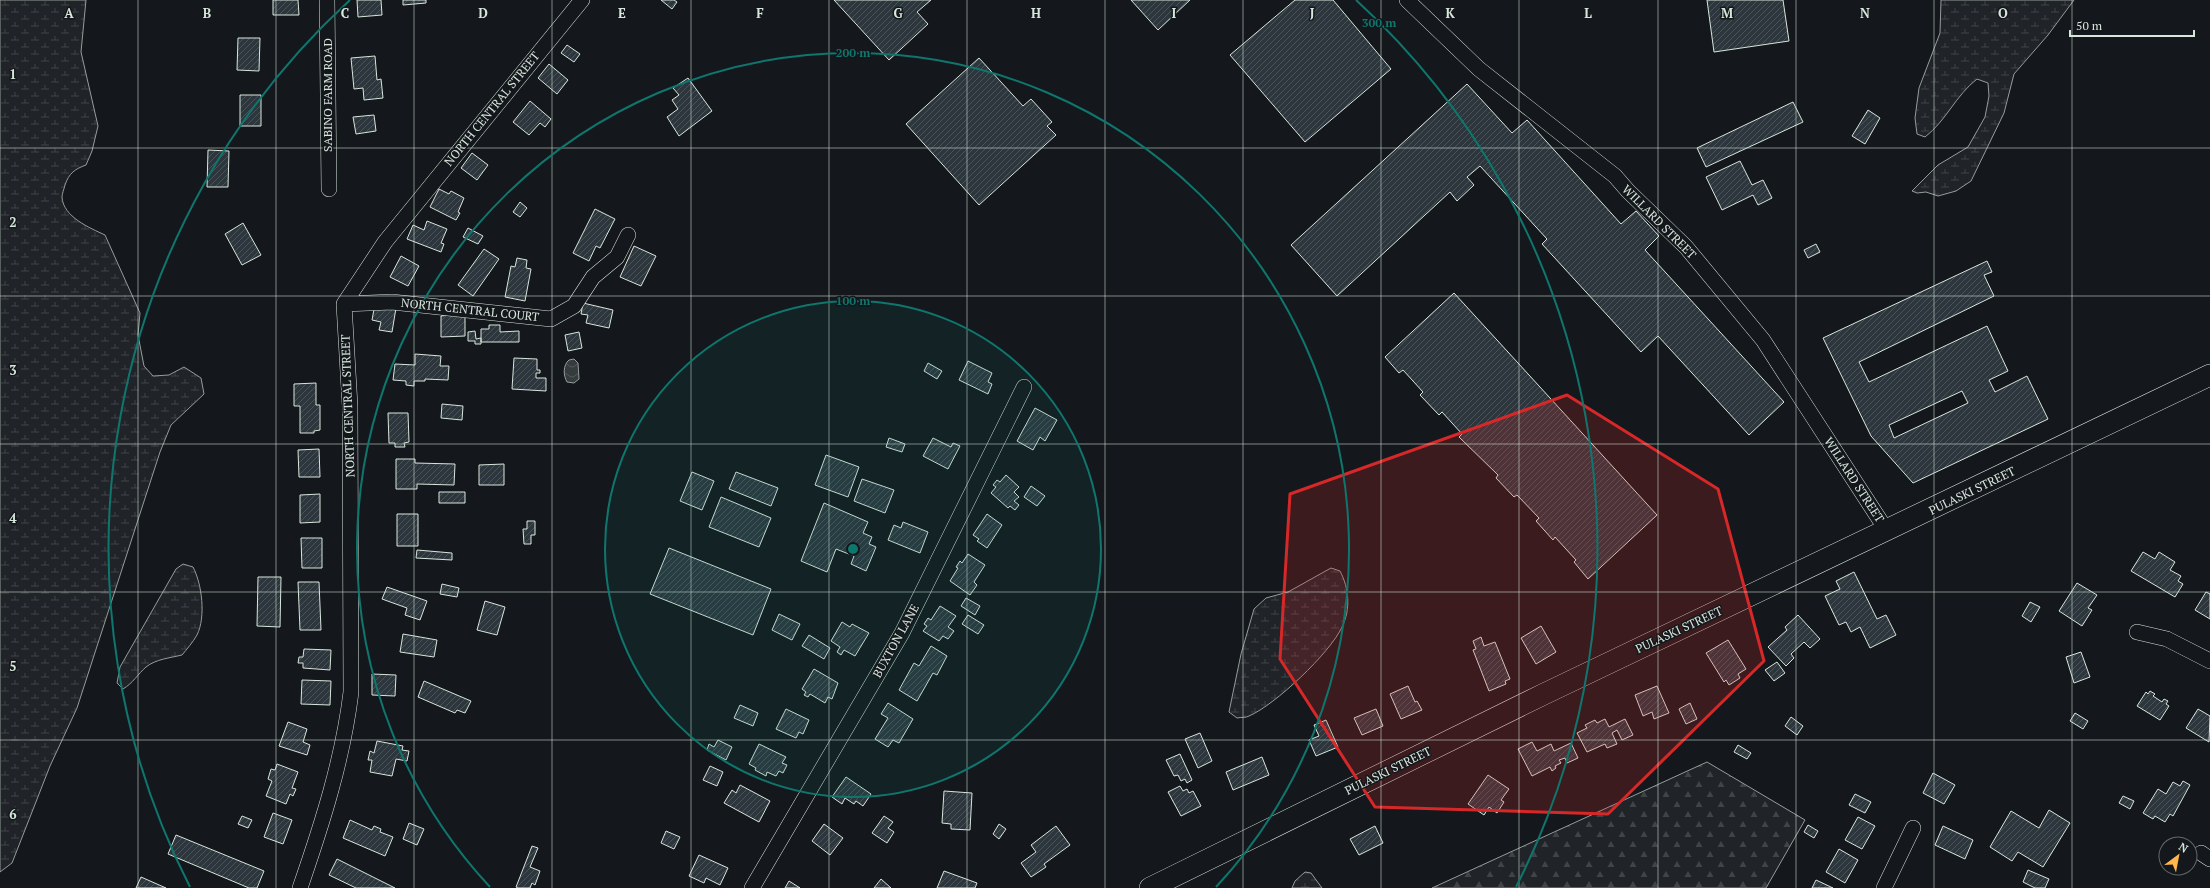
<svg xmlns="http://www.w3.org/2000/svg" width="2210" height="888" font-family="'PT Serif',serif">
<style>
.forest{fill:url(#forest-firs);stroke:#939e99}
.wetland{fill:url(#wetland-marsh);stroke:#939e99}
.water{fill:url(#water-waves);stroke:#939e99}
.building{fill:url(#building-hatch);stroke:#d8e6dc;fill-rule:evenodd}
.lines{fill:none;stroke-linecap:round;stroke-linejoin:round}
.street-casing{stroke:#d8e6dc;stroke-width:16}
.secondary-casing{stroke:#d8e6dc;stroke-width:22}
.street{stroke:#14181c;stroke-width:15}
.secondary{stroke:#14181c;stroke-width:21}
.marked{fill:#d62828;fill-opacity:0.2;stroke:#d62828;stroke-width:3;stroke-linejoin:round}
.grid{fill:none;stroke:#d8e6dc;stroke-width:1;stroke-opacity:0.55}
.ring{fill:none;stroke:#0f766e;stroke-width:2}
.labels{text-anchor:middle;stroke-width:3;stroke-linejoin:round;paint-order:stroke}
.street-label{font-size:12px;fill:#d8e6dc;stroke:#14181c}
.grid-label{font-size:13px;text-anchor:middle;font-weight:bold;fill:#d8e6dc;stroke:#14181c;stroke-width:3;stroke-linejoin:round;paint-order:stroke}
.centre{fill:#0f766e;stroke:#14181c;stroke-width:2}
.ring-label{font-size:12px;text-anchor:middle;font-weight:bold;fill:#0f766e;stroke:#14181c;stroke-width:3;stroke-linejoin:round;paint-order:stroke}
</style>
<defs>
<pattern id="forest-firs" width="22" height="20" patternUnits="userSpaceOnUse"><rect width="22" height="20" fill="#202428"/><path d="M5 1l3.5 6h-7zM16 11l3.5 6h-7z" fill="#404447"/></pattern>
<pattern id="wetland-marsh" width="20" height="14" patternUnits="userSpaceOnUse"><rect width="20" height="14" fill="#202428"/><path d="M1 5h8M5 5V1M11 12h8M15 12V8" fill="none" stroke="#404447"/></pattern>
<pattern id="water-waves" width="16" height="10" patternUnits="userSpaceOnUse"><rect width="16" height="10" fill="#363b3e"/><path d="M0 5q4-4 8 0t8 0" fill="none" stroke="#525759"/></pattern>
<pattern id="building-hatch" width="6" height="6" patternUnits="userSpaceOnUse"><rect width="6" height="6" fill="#2c363c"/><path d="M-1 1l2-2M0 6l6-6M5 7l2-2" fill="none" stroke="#4a5358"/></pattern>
</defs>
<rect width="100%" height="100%" fill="#14181c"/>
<path class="forest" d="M1707,762L1805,820L1766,888H1432Z"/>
<path class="wetland" d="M0,0H86L81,52L98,126L92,151L86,165C75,169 69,173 65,185C64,189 62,194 62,197C63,217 90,228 105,235L140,313L138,335L144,366L153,376L169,375L184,367L201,378L204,394L171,425L160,452L77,708L50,766L12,863L0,872Z
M1941,0H2074L2048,35L2014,74L2004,113L1971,181L1956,191L1938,196L1926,192L1917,193L1912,191L1938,165L1968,147L1985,117L1989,96L1988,83L1977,79C1956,95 1946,121 1925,137L1917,134L1915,118L1919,88L1940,33Z
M183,564L193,567C202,584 206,617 197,635C193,642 187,649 182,655C170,658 156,659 146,667C138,674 133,683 123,689L117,683L120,667L176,569Z
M1331,568L1340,571C1349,588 1351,609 1342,627C1330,653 1275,705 1249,716C1246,718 1241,717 1237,718L1229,712L1241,654L1254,609L1266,598L1288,592Z
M1305,872L1311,873L1322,888H1292L1295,881Z"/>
<path class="water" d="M569,360L574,359L578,363L579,379L574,383L567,382C563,375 563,365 569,360Z"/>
<path class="building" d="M273,0H298L299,15H273Z
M357,0H381L382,15L358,17Z
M403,0H426V3L403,5Z
M661,0H674L677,2L672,9Z
M834,0H931L917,12L928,24L889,60Z
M1131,0H1190L1158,30Z
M1295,0H1333L1391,69L1305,142L1230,55Z
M1707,0H1783L1789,41L1714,52Z
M238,38H260L259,71L237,70Z
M567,45L580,54L574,62L561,53Z
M375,56L377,80L381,79L383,98L364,100L363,88L354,89L351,58Z
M979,58L1023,106L1031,99L1052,122L1047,126L1056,135L979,205L906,124Z
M549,64L568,80L557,94L538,78Z
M688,78L712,111L679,136L667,117L678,109L672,100L679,95L673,88Z
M1467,84L1512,133L1527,120L1621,224L1636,211L1659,236L1645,250L1784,402L1749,435L1658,336L1641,352L1542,244L1547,239L1480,166L1467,177L1474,185L1457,201L1450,192L1337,296L1291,245Z
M240,95H261V126H240Z
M530,101L551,119L545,127L540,123L529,135L513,122Z
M1793,102L1803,122L1706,167L1697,148Z
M1868,110L1880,118L1865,144L1852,136Z
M374,115L376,131L356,134L353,117Z
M208,150L229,151L228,187H207Z
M472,153L488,165L477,180L461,168Z
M1740,161L1752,185L1763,180L1772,198L1758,205L1753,195L1722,210L1706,177Z
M439,189L449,194L451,191L464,198L458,212L460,213L456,220L430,207Z
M520,202L527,208L520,217L513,212Z
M595,209L615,219L600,248L596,246L589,261L573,253Z
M427,221L447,229L441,243L444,244L441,252L407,239L413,225L424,230Z
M243,223L261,255L242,265L225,234Z
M468,228L483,236L478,244L463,237Z
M1816,244L1820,252L1808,258L1804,250Z
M634,246L656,256L641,286L620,277Z
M484,249L499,259L473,296L458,285Z
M401,256L419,266L408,286L390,277Z
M517,258L527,260L526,268L531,269L525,301L505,297L511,266L515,267Z
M1987,261L1992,272L1984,275L1994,296L1859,362L1869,382L1987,326L2008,371L1989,380L1995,392L2027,376L2048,419L1913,483L1871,436L1823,338ZM1962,391L1968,403L1894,438L1889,425Z
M1454,293L1657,515L1588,579L1574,562L1576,560L1555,537L1553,540L1536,521L1539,518L1517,495L1514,497L1496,478L1498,475L1459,437L1462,434L1442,412L1439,415L1420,395L1423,392L1403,370L1399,373L1385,357Z
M583,303L613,310L609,328L586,323L588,315L581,314Z
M375,304L396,308L392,332L379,330L381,322L372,320Z
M465,313V336L441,337V316Z
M489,325H500V332L519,331V342H481V329H489Z
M475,331L476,339L481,338V344H475V341H468V332Z
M579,332L582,348L568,351L565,335Z
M415,354L441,356L440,366H449L448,380L425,379V381H414V386L406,385V381L393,380L395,364L415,365Z
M514,358L537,359V370H540V373H536V378H546V391L512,389Z
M968,361L992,373L988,382L992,384L988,394L959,380Z
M928,363L942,371L937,379L924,371Z
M316,383V405H320V430L314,431V433H300V406H294V384Z
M442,404L463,406L462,420L441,418Z
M1035,408L1057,420L1045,441L1040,437L1033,450L1017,441Z
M388,413H408L409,442L404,443L405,447H395V443H389Z
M889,438L905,444L902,452L886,447Z
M933,438L951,447L953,443L960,446L948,469L923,456Z
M319,449L320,477H299L298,450Z
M826,455L859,467L848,497L815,485Z
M396,459H415V463L455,464L454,485L417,484V489H396Z
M504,464V485H479V465Z
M692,472L714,481L702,510L680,501Z
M736,472L778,488L771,506L729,489Z
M1006,475L1019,487L1014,492L1019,497L1014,501L1019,505L1015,510L1010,506L1008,508L991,493L996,487L993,485L997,480L1000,482Z
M862,479L894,490L885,513L854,501Z
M1031,486L1045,496L1037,506L1024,497Z
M439,492H465V503H439Z
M320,494V522L300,523V495Z
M721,497L771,518L759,547L709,527Z
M824,503L868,522L863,533L872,537L869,544L876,547L866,571L851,564L854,556L836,549L827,572L801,561Z
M397,514H418V546H397Z
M987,514L1002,525L987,548L977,541L979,539L973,535Z
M527,521H535V535H531V544H524L523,529H527Z
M903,522L928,532L920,553L888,540L894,525L901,528Z
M301,538H322V568H302Z
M669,548L771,589L753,635L650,594Z
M417,550L452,553V560L416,558Z
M2143,552L2155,559L2159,552L2175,562L2170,570L2181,576L2178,581L2183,584L2175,597L2131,571Z
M968,554L985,565L974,582L977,585L970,595L950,581L958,568L956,567L960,561L962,563Z
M1854,572L1877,619L1886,615L1896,635L1870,648L1860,627L1851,632L1846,622L1839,625L1825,596L1840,589L1836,581Z
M258,577H281L280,627L257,626Z
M298,582H319L321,630H300Z
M2077,583L2097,595L2088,608L2092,610L2082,626L2059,611Z
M442,584L459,588L457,597L440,594Z
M387,587L427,601L420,620L405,615L407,608L382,599Z
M2206,592L2210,594V619L2195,610Z
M966,598L980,606L975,615L961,606Z
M485,601L505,607L497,635L477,630Z
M2030,602L2040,607L2031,622L2022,616Z
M940,606L956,616L948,627L954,631L948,639L943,636L939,641L923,631L927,626L924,624L928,618L931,620Z
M779,614L800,624L792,640L772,630Z
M968,615L984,625L978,634L962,624Z
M1798,615L1820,639L1810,648L1804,642L1791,654L1794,658L1786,666L1768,647L1787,630L1785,627Z
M842,622L850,627L852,624L869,633L855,656L844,650L841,655L837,652L840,647L831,641Z
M1541,626L1556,652L1536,664L1521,638Z
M403,634L437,640L434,657L400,652Z
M809,635L830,648L824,659L802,646Z
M1481,637L1484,646L1495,642L1510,679L1505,681L1506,684L1489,691L1473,650L1476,649L1473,641Z
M1728,640L1746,669L1738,674L1740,678L1729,685L1726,680L1724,682L1706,653Z
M931,646L947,656L937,675L933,673L917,701L899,690L914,663L919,666Z
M304,649L331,650L330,670L303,668V663H298L299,657H303Z
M2081,652L2090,677L2074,683L2066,657Z
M1777,662L1785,673L1774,681L1765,670Z
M814,669L838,683L832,699L828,697L825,703L810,694L808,697L804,695L806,692L802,689Z
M372,674L396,675L395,696L372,695Z
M302,680L331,681L330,705L301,704Z
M424,681L471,701L465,713L457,710L455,713L418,697Z
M1408,686L1415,702L1417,701L1422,710L1401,719L1390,694Z
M1657,686L1669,713L1654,719L1652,712L1643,716L1635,695Z
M2150,691L2155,694L2153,696L2162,702L2164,699L2168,701L2166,704L2169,706L2160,720L2137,706L2146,692L2148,694Z
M888,703L913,719L899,743L893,740L888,747L875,739L888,718L881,714Z
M1690,703L1697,719L1686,724L1679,709Z
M740,705L758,713L753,726L734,718Z
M786,709L809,720L803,734L799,732L796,738L776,729Z
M1376,709L1383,726L1362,735L1354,718Z
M2198,709L2210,716L2209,742L2186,728Z
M2075,713L2088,721L2083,729L2070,721Z
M1791,717L1803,726L1797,735L1785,726Z
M1605,719L1609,727L1625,719L1633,735L1622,740L1617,730L1612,733L1617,744L1607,748L1605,744L1587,752L1577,733L1587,728L1585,725L1595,720L1597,723Z
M1326,720L1338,747L1316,756L1309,740L1319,736L1314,725Z
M288,722L307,729L303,742L310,745L307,755L279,746Z
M1200,733L1212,761L1198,768L1185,739Z
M718,740L732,747L726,760L707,750L709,744L714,747Z
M377,741L403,746L402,750L409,751L407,761L396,759L392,776L370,772L372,760H368L370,751L374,753Z
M1532,742L1537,751L1551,744L1554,751L1571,743L1578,758L1567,763L1565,758L1559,760L1561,763L1555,766L1556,768L1552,771L1550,767L1532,776L1518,749Z
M759,744L786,757L782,763L787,765L783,773L779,771L776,776L767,772L766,776L755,770L756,768L749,764Z
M1738,745L1751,753L1747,759L1734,752Z
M1180,754L1192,780L1187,783L1185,779L1181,781L1178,775L1174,776L1166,760Z
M1262,757L1269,775L1233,790L1226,772Z
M277,764L298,772L292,788L296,789L293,796L290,794L286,804L266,796L272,781L268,779L271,769L275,770Z
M710,766L723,772L717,786L703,780Z
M1933,773L1955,785L1944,804L1923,793Z
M1488,775L1509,789L1501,800L1504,802L1497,813L1489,807L1484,815L1468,804Z
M846,777L871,794L863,806L856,801L854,804L845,798L842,804L832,797Z
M2183,781L2190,785L2173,816L2170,814L2165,822L2155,816L2153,819L2143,813L2158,789L2166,794L2173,782L2180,786Z
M740,785L770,801L759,822L724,803L732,790L736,793Z
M1180,786L1183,791L1187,789L1189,793L1193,791L1201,806L1181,816L1168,792Z
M944,791L972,793L970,830L951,829V824L942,823Z
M1855,794L1871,802L1865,813L1849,805Z
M2123,796L2134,801L2130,809L2119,803Z
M2049,810L2070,823L2043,867L2018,852L2012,861L1990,847L2011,811L2039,828Z
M273,813L292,820L283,844L264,837Z
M242,816L252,820L248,828L238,824Z
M884,816L893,822L888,828L894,832L887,843L872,833Z
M1858,817L1875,826L1862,849L1845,840Z
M350,820L372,830L374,826L381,829L380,832L393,837L385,856L343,838Z
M409,823L424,829L417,845L403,839Z
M824,824L843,838L830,855L812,841Z
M999,824L1006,829L999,839L993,834Z
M1808,825L1818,831L1814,838L1804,832Z
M1056,826L1070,845L1044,864L1046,867L1031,877L1021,863L1036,852L1031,845Z
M1375,826L1383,843L1359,855L1350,839Z
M1943,826L1973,840L1965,859L1935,845Z
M666,831L680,837L674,849L661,843Z
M176,835L264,871L257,888H249L168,854Z
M532,846L538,848L530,867L540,871L535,885L532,883L530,888H518L516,887Z
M1839,849L1858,860L1845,883L1826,872Z
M699,855L728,868L720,885L706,878L704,883L689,876Z
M337,859L395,888H356L329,875Z
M2028,870L2049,879L2045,888H2035L2023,882Z
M944,871L977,883L975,888H937Z
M141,877L166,888H136Z
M881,879L891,888H874Z
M1816,880L1833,888H1812Z
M789,881L800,888H785Z"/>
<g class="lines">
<g class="street-casing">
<path id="street" d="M327,0L329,189
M1407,0L1479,69L1615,176L1628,191L1686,247L1763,340L1887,531
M344,304L392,302L551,319L574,306L593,277L617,257L628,235
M2137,632L2167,639L2210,661
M2201,853L2210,859
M300,888C322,824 343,759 351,692L350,406L344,304L385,242L582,0
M752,888L902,633L1024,387
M1884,888L1913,828"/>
</g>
<g class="secondary-casing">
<path id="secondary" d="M1150,888L1542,695L2210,375"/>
</g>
<use href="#street" class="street"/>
<use href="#secondary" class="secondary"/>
</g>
<path class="marked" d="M1567,395L1718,489L1764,661L1608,814L1375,807L1280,659L1290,494Z"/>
<path class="grid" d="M138,0V888M276,0V888M414,0V888M552,0V888M691,0V888M829,0V888M967,0V888M1105,0V888M1243,0V888M1381,0V888M1519,0V888M1658,0V888M1796,0V888M1934,0V888M2072,0V888M0,148H2210M0,296H2210M0,444H2210M0,592H2210M0,740H2210"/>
<circle cx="853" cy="549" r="248" fill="#0f766e" fill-opacity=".12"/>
<g class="ring">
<circle cx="853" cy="549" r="248"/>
<path d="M490 887A496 496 0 1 1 1216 887"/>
<path d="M190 887A744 744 0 0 1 350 0M1356 0A744 744 0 0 1 1516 887"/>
</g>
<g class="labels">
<g class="street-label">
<text transform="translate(328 95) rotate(-90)" y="4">SABINO FARM ROAD</text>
<text transform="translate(492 109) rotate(-51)" y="4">NORTH CENTRAL STREET</text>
<text transform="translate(1659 222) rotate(45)" y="4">WILLARD STREET</text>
<text transform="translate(470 310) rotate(6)" y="4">NORTH CENTRAL COURT</text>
<text transform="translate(348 406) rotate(-92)" y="4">NORTH CENTRAL STREET</text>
<text transform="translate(1854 480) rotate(57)" y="4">WILLARD STREET</text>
<text transform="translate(1972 491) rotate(-26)" y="4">PULASKI STREET</text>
<text transform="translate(1679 630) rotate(-25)" y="4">PULASKI STREET</text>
<text transform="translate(896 641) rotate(-61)" y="4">BUXTON LANE</text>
<text transform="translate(1388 771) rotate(-26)" y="4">PULASKI STREET</text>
</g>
</g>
<g class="grid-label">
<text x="69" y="18">A</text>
<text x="207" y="18">B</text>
<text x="345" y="18">C</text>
<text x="483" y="18">D</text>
<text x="622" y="18">E</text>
<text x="760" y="18">F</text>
<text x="898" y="18">G</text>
<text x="1036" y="18">H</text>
<text x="1174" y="18">I</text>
<text x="1312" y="18">J</text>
<text x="1450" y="18">K</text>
<text x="1588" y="18">L</text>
<text x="1727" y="18">M</text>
<text x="1865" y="18">N</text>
<text x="2003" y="18">O</text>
<text x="13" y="79">1</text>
<text x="13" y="227">2</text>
<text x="13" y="375">3</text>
<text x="13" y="523">4</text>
<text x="13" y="671">5</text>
<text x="13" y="819">6</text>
</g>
<circle cx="853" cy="549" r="6" class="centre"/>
<g class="ring-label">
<text x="1379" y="27">300 m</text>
<text x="853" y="57">200 m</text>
<text x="853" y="305">100 m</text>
</g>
<g transform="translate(2178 856) rotate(32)"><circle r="19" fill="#14181c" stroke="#626a69"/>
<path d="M0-3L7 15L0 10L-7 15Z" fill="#ffb74d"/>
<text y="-6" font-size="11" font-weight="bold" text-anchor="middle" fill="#d8e6dc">N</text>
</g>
<path d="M2070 30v6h124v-6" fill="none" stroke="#d8e6dc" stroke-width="2"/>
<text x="2076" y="30" font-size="12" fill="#d8e6dc" stroke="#14181c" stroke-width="3" paint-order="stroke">50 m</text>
</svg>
